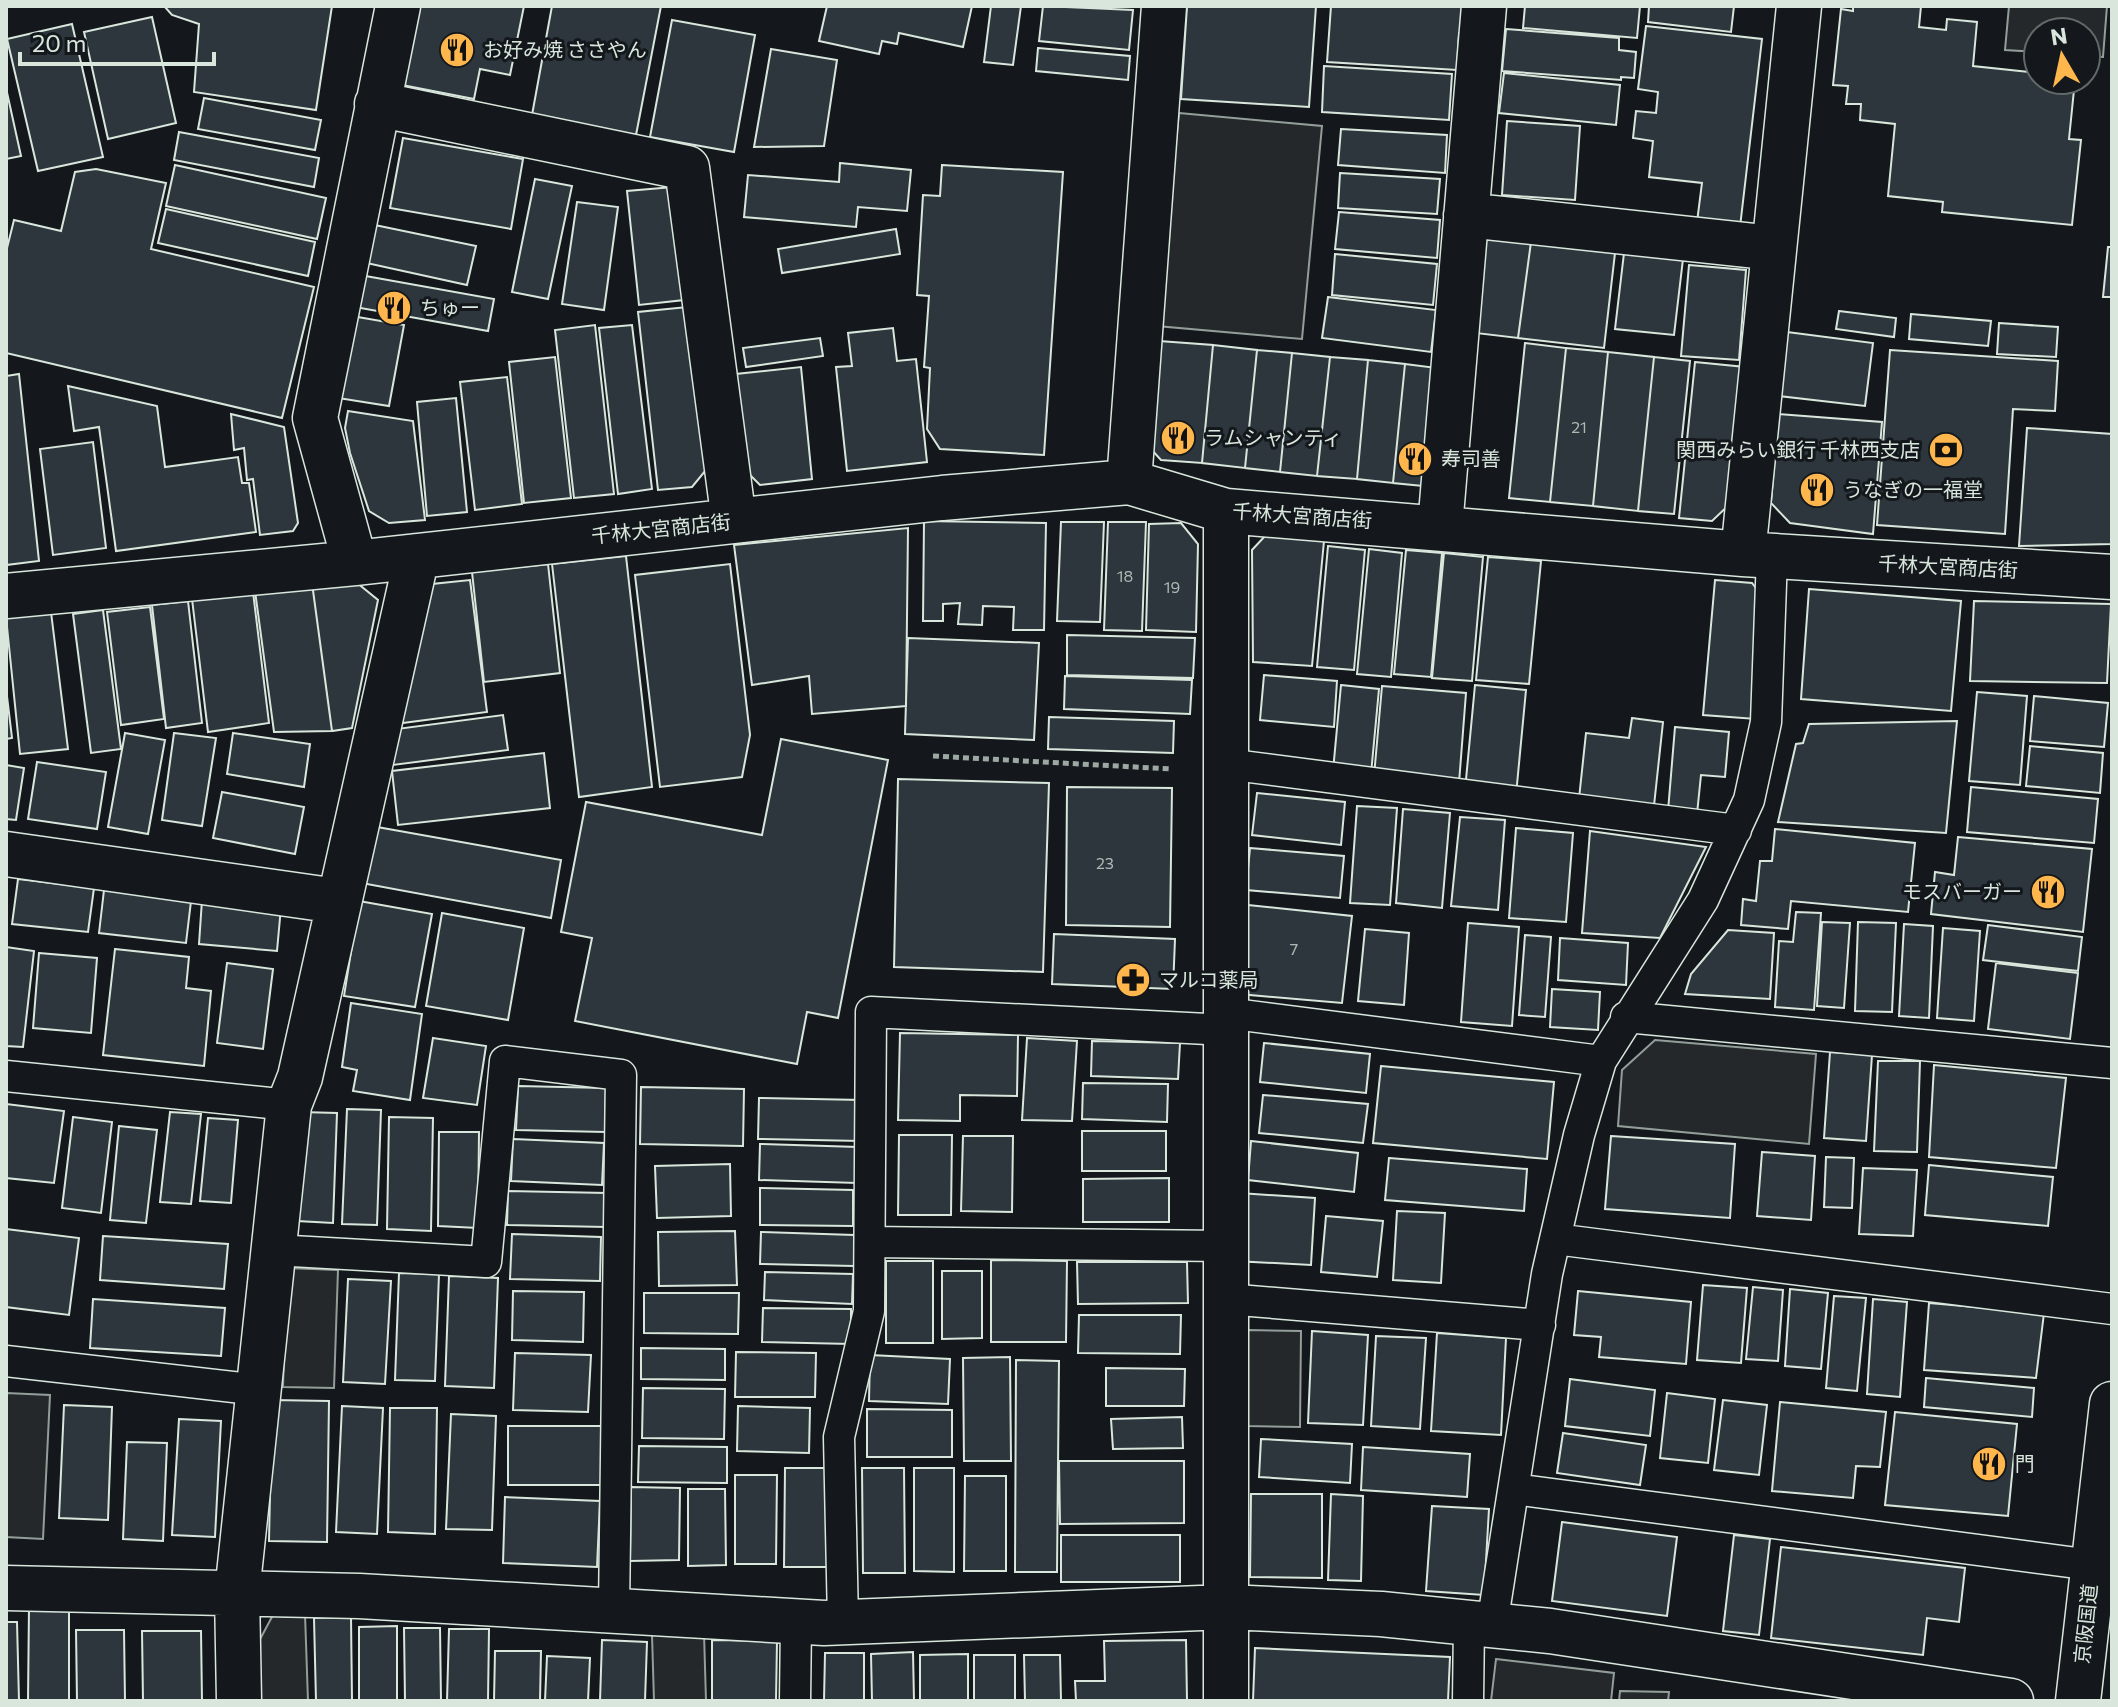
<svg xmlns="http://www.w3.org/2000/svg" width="2118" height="1707" font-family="Commissioner,'Noto Sans JP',sans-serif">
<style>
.parking{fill:#24282b;stroke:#939e99;stroke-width:2}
.building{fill:#2c363c;stroke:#d8e6dc;stroke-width:2}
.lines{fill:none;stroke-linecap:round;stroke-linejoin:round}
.lane-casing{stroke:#d8e6dc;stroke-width:33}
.street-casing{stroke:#d8e6dc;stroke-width:47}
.highway-casing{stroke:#d8e6dc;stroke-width:47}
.path{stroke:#9da8a2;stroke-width:5;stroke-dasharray:6 4;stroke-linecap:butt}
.lane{stroke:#14181c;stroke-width:30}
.street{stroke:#14181c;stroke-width:44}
.highway{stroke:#14181c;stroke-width:44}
.labels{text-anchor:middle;stroke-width:6;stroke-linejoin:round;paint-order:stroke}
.number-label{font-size:16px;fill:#adbab4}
.poi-label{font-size:20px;fill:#d8e6dc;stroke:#14181c;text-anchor:start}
.street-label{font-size:20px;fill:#d8e6dc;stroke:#14181c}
</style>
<rect width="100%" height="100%" fill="#14181c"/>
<path class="parking" d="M2009,6H2107L2103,57L2086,56V32H2038V52L2005,50Z
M1179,113L1322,126L1302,339L1157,326Z
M1655,1040L1816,1054L1809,1144L1618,1126L1622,1070Z
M287,1268L338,1270L334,1388L283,1387Z
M1248,1330L1301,1331L1300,1427L1246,1426Z
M6,1393L50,1395L43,1539L6,1537Z
M305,1614L308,1701H260L258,1643L273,1615Z
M704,1633L706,1701H654L652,1635Z
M1496,1659L1614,1673L1611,1701H1491Z
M1620,1691L1669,1692L1668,1701H1619Z"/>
<path class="building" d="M164,6H332L316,110L194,92L199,24L172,15Z
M413,6H524L510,75L480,69L474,99L397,84Z
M552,6H661L636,135L532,115Z
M827,6H972L963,47L899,33L897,44L882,41L879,54L819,41Z
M991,6H1021L1013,65L984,62Z
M1043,6L1133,10L1129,50L1039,41Z
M1187,6H1316L1309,107L1181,99Z
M1331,6H1473L1472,34L1459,33L1457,70L1327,62Z
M1525,6H1640L1637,38L1523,28Z
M1649,6H1734L1731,32L1648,22Z
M1853,6H1921L1919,27L1946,30L1947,19L1977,22L1973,66L2038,73V80H2075L2069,139L2081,140L2072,225L1942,212L1943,202L1888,196L1895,124L1860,120L1861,104H1846L1848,86L1833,85L1841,9L1853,11Z
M152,17L176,123L108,139L84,32Z
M672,20L755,35L734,152L650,137Z
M72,24L103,157L38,171L7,39Z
M1646,26L1762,39L1740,227L1697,222L1702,183L1649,177L1653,141L1633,138L1636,111L1656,113L1658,92L1638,89Z
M1506,29L1619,38V50L1636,52L1634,78L1621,77V80L1502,71Z
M1038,48L1130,56L1128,80L1036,71Z
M771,49L837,60L824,146L754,147Z
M1324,66L1452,74L1449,120L1322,112Z
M1504,73L1620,85L1616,125L1499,113Z
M6,88L21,156L6,159Z
M204,98L321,120L315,150L198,129Z
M1507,121L1580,126L1575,200L1502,195Z
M1341,129L1447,135L1445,173L1338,165Z
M179,132L319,158L314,187L174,160Z
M403,138L523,159L511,229L390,208Z
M840,163L911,170L907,211L858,207L856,227L744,217L748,175L839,182Z
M175,165L326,198L317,239L166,206Z
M942,165L1063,172L1044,455L940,449L927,429L930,368L924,367L929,296L917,295L923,195L940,196Z
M96,169L166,183L151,249L314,287L282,418L6,353V252L14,220L61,231L75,172Z
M1340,173L1440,179L1437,214L1338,208Z
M535,179L572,186L548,299L512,292Z
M673,187L684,300L639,305L627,191Z
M577,202L618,207L604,310L562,304Z
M166,209L315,242L308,276L158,243Z
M1339,212L1440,220L1437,258L1335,249Z
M370,224L476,246L467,285L362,262Z
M896,229L900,254L782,273L778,249Z
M1480,236L1531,242L1518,338L1467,332Z
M1531,242L1615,253L1604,348L1518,338Z
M2108,247H2112V297H2103Z
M1624,253L1683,259L1674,335L1615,329Z
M1335,254L1437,264L1433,305L1332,295Z
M1689,265L1746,270L1739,360L1681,356Z
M360,275L494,299L488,331L355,307Z
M1328,297L1436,310L1431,352L1322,338Z
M687,307L706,470L692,487L658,490L638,312Z
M1839,311L1896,318L1894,337L1836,329Z
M1911,314L1991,321L1988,346L1909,339Z
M352,316L404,325L389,406L338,398Z
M1999,323L2058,327L2056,357L1997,354Z
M595,325L614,494L574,498L555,330Z
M632,325L652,489L618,494L599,328Z
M893,328L897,361L916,359L927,462L847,471L836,367L852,366L848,333Z
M1787,332L1873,343L1865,406L1779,396Z
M820,338L823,356L746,367L743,348Z
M1159,341L1213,345L1202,463L1161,460L1150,448Z
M1525,343L1566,348L1550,502L1509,498Z
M1213,345L1257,350L1245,468L1202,463Z
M1566,348L1608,352L1593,506L1550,502Z
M1257,350L1292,353L1280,472L1245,468Z
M1890,350L2058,361L2055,411L2013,409L2005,534L1877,525Z
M1608,352L1654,357L1638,511L1593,506Z
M1292,353L1330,357L1317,476L1280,472Z
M555,357L571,498L524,503L509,362Z
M1330,357L1368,360L1357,479L1317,476Z
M1654,357L1690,361L1674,514L1638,511Z
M1368,360L1405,364L1393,483L1357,479Z
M1695,362L1745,367L1732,502L1712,521L1679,518Z
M1405,364L1445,369L1433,487L1393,483Z
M801,367L812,479L760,485L747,472L736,374Z
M19,374L39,561L6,565V376Z
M507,377L522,504L475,510L460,382Z
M68,386L157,406L165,467L238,457L242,483H249L256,532L116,551L99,427L74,431Z
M456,398L467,512L427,516L417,402Z
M348,411L413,421L425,520L389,523L369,511L350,453L345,428Z
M231,414L284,427L298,523L293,531L260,535L253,479L247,480L244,448L234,450Z
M1778,414L1882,422L1873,534L1790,523L1771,503Z
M2027,428L2112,434V544L2019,546Z
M93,442L106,548L53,555L40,449Z
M924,521L1046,523L1044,630H1013L1014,607L983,606L982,625L958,624L960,603L943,604V621H923Z
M1061,522H1104L1100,622L1057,621Z
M1108,522H1146L1142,631L1104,630Z
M1181,523L1198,544L1196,632L1146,630L1149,524Z
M908,528L906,706L812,714L809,676L752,685L734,545Z
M1265,536L1324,541L1312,666L1253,662L1252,550Z
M1328,546L1365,550L1354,670L1317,667Z
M1369,549L1402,553L1391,677L1357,674Z
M1406,550L1442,553L1431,677L1394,674Z
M1444,553L1483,557L1472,681L1432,678Z
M626,556L652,787L579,797L552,564Z
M1488,557L1541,561L1529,684L1476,680Z
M548,564L560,673L484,682L472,572Z
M730,564L750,735L742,777L660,787L635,575Z
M351,578L378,600L352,728L332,731L312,583Z
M470,580L487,712L395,724L432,584Z
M1715,580L1752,583L1766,601L1756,719L1703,715Z
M312,583L332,731L274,732L255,591Z
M1809,589L1961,601L1951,711L1801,699Z
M253,592L269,723L208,732L192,599Z
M188,601L202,723L166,728L152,605Z
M1974,601L2111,604L2107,683L1970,681Z
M150,607L164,719L121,725L107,612Z
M103,610L121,749L91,753L73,614Z
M51,612L68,749L20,754L6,617Z
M1067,635L1195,638L1193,678L1067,675Z
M908,638L1039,643L1034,740L905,734Z
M1264,675L1337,681L1334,727L1260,720Z
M1065,676L1192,680L1190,714L1064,709Z
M1341,685L1379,689L1371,774L1333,771Z
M1475,685L1526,690L1516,795L1465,790Z
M1382,686L1466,693L1459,783L1374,776Z
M6,688L12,738L6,739Z
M1977,692L2027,696L2020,785L1969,781Z
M2034,696L2108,703L2104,747L2030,741Z
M503,715L508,750L393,765L389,730Z
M1049,717L1174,721L1173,753L1048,749Z
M1632,718L1663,722L1653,815L1578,808L1586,733L1629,738Z
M1957,721L1946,833L1778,822L1796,744L1803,743L1809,724Z
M1675,727L1729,732L1725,777L1701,775L1697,814L1668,811Z
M125,733L165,740L148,834L108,827Z
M174,733L216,738L202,826L162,820Z
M233,733L310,744L304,787L227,774Z
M781,739L888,760L838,1018L807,1012L797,1064L575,1021L592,938L561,932L586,802L762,835Z
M2030,746L2103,753L2100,793L2026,786Z
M544,753L550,808L398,825L392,771Z
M37,762L106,772L97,829L28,819Z
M6,765L24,768L16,820L6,819Z
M898,779L1049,783L1043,972L894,967Z
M1067,787L1172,788L1170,927L1066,925Z
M1971,787L2098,799L2094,843L1967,832Z
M222,792L304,807L295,854L213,838Z
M1257,793L1345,802L1341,845L1252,835Z
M1357,806L1397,808L1390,905L1350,903Z
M1403,809L1450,813L1442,908L1396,903Z
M1460,817L1505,820L1498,910L1451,906Z
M366,825L561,860L551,918L356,882Z
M1516,828L1573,833L1566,922L1509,918Z
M1775,829L1915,843L1908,912L1791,901L1788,929L1741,925L1743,899L1756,901L1760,861H1772Z
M1590,831L1706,847L1660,938L1582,933Z
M1958,837L2092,849L2083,932L1931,914L1935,872L1954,875Z
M1250,848L1344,856L1340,898L1246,890Z
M18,879L94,888L88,932L12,924Z
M104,890L191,901L186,943L99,933Z
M202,900L281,907L277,951L199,944Z
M359,901L432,914L415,1007L344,996Z
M1248,905L1352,916L1342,1003L1239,994Z
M1796,912L1821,913L1814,1010L1775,1007L1779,941L1793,942Z
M442,913L524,928L508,1020L426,1006Z
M1822,922L1850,923L1844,1008L1817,1006Z
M1858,922L1896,923L1892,1012L1855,1011Z
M1468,923L1519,927L1512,1026L1461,1022Z
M1904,924L1933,926L1929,1018L1899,1016Z
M1988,925L2082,937L2078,971L1983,960Z
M1943,928L1980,931L1974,1021L1937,1018Z
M1365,929L1409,933L1404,1005L1358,1001Z
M1728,930L1774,933L1770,999L1685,994L1691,974Z
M1054,934L1175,939L1173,989L1052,984Z
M1525,935L1551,937L1545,1017L1519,1015Z
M1560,938L1628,943L1626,985L1558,980Z
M6,947L34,951L23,1047L6,1046Z
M115,949L189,957L186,988L211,991L204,1066L103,1055Z
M39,953L97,958L91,1033L33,1028Z
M227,963L273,969L263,1049L217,1043Z
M1996,963L2078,973L2070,1039L1988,1029Z
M1552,989L1600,992L1598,1030L1550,1027Z
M351,1003L422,1014L410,1100L353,1091L357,1070L342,1067Z
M900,1033L1018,1035L1017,1096L960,1095V1121L898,1120Z
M433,1038L486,1046L477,1105L423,1098Z
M1027,1038L1077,1041L1072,1121L1022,1120Z
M1092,1041L1180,1043L1178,1079L1091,1076Z
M1264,1043L1370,1054L1366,1093L1260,1082Z
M1830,1052L1872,1055L1866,1141L1824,1138Z
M1878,1061H1920L1917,1152L1874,1151Z
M1934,1065L2066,1078L2056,1168L1929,1157Z
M1381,1066L1554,1082L1547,1159L1373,1143Z
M1083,1083L1168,1084L1167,1122L1082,1119Z
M518,1086L606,1088L605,1132L516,1130Z
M641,1087L744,1089L743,1146L640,1144Z
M1263,1095L1368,1104L1363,1143L1259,1133Z
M759,1098L862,1100L861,1141L758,1139Z
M6,1104L64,1111L54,1183L6,1178Z
M347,1109L381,1110L377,1225L342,1224Z
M170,1112L201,1114L191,1204L160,1202Z
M301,1112L337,1113L333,1223L297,1221Z
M73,1117L112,1122L101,1213L62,1208Z
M389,1117L433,1118L431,1231L387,1229Z
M208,1118L238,1120L231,1203L200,1201Z
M119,1126L157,1130L146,1223L110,1220Z
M1082,1131H1166V1171H1082Z
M439,1132H479L478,1228L438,1226Z
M899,1135H952L951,1215H898Z
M963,1136H1013L1012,1212L961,1211Z
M1611,1136L1735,1144L1730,1218L1605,1209Z
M513,1139L604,1143L602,1185L511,1181Z
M1251,1141L1358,1153L1354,1192L1248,1180Z
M760,1144L858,1147L857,1183L759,1180Z
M1762,1152L1815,1156L1811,1220L1757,1216Z
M1826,1157L1854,1158L1852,1208L1824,1207Z
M1389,1158L1527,1169L1524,1211L1385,1200Z
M730,1164L731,1216L657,1218L655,1166Z
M1929,1165L2053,1177L2048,1226L1925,1215Z
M1863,1168L1917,1170L1913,1236L1859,1234Z
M1169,1178V1222H1083V1179Z
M760,1188L853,1190V1226L760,1225Z
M508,1191L607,1193L606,1227L507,1225Z
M1239,1193L1315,1198L1311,1265L1234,1261Z
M1397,1211L1445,1213L1441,1283L1393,1280Z
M1326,1216L1383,1221L1377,1277L1321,1272Z
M6,1229L79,1238L69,1315L6,1307Z
M735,1231L737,1285L659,1286L658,1232Z
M761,1232L854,1235V1266L760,1264Z
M512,1234L601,1237L600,1281L510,1279Z
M103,1236L228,1244L224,1289L100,1280Z
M991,1260L1067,1261L1066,1342H991Z
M886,1261H933V1343H886Z
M1077,1262H1187L1188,1303L1078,1304Z
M942,1271H982V1338L942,1339Z
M765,1272L853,1274L852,1304L764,1300Z
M399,1273L439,1274L435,1381L395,1380Z
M449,1276L498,1278L494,1388L445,1386Z
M348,1279L391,1281L385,1384L343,1382Z
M1703,1285L1747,1288L1741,1363L1697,1360Z
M1753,1287L1783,1290L1778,1361L1746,1359Z
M1790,1289L1828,1293L1821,1369L1785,1366Z
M513,1291L584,1292L583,1342L512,1340Z
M1578,1291L1691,1302L1686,1364L1599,1357L1601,1337L1574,1335Z
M644,1293H739L738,1334L644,1333Z
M1834,1296L1866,1298L1857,1391L1826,1388Z
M93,1299L225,1308L221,1356L90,1348Z
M1873,1299L1907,1302L1900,1397L1867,1394Z
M1929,1303L2044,1313L2036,1378L1924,1370Z
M763,1308L851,1309V1344L762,1342Z
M1079,1315H1181L1180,1354L1078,1353Z
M1312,1331L1368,1335L1363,1425L1308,1423Z
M1437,1333L1506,1338L1501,1435L1431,1431Z
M1376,1336L1426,1338L1420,1429L1371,1426Z
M641,1348L725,1349V1380L641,1379Z
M736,1352L816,1353L815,1397H735Z
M515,1353L591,1355L588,1412L513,1410Z
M870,1355L950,1359L948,1404L869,1401Z
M1010,1357L1011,1461H964L963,1358Z
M1016,1360L1059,1361L1057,1572H1015Z
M1106,1368L1185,1369L1184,1406H1106Z
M1926,1378L2034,1388L2032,1417L1924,1407Z
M1570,1379L1655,1390L1650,1436L1565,1426Z
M643,1388L725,1389L724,1439L642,1438Z
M1667,1393L1715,1399L1708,1463L1660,1458Z
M272,1400L329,1401L327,1542L269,1541Z
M1723,1400L1767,1405L1759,1475L1714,1470Z
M1780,1402L1886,1412L1880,1467L1856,1466L1853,1498L1772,1491Z
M64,1405L112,1407L108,1520L59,1518Z
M342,1406L383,1408L377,1534L336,1532Z
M738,1406L810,1408L809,1453L737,1451Z
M390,1408H437L435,1534L388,1532Z
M867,1409L952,1410V1457H867Z
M1895,1412L2017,1424L2008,1516L1885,1505Z
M451,1414L496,1416L492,1530L446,1529Z
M1182,1417L1183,1448L1113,1449L1111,1419Z
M179,1419L221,1421L215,1537L172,1535Z
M508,1426H603V1485H508Z
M1563,1433L1646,1445L1640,1485L1557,1473Z
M1261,1439L1352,1444L1350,1483L1259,1477Z
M127,1442L167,1443L163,1541L123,1539Z
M639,1446L727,1447V1483L638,1482Z
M1363,1447L1470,1454L1467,1497L1361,1490Z
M1059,1461H1184V1523L1060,1524Z
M785,1468H829V1567H784Z
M862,1468H904L905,1573H863Z
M914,1468H954V1572L914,1571Z
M735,1475H777L776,1564H735Z
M965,1476H1006V1571H964Z
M631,1487L680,1488L679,1560L630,1561Z
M688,1489H725L726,1565L688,1566Z
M1251,1494H1322V1578L1250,1577Z
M1331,1494L1363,1496L1361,1581L1328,1580Z
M505,1497L600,1501L597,1567L503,1563Z
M1432,1506L1489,1509L1484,1595L1426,1591Z
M1562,1522L1677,1537L1667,1616L1552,1601Z
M1061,1535H1180V1582H1061Z
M1734,1535L1770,1539L1759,1635L1723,1631Z
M1781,1547L1965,1568L1959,1622L1927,1618L1923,1655L1771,1638Z
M29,1607H69V1701H28Z
M351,1617L352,1701H316L314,1618Z
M6,1622H17L19,1701H6Z
M397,1626V1701H359V1627Z
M404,1628H440L441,1701H405Z
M449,1629H489L488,1701H447Z
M76,1630H124L125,1701H77Z
M142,1631H201L202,1701H143Z
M602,1640L647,1642L645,1701H600Z
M712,1640L777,1641L776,1701H712Z
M1186,1640L1187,1701H1076L1075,1681H1105L1104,1641Z
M1255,1648L1450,1657L1448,1701H1253Z
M495,1651H541L540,1701H494Z
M913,1652L914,1701H872L871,1654Z
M825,1653H864V1701H824Z
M968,1654V1701H920V1655Z
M974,1655H1015V1701H974Z
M1024,1655H1060L1061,1701H1025Z
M547,1656L590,1658L588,1701H545Z"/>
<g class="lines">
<g class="lane-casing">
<path id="lane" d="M1226,764L1736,830
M1226,1013L1601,1061
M1626,1017L2112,1063
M6,1076L289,1105
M1555,1239L2112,1309
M870,1242L1226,1246
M274,1250L486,1262L505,1061L621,1075L614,1610
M1226,1299L1540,1325
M6,1361L259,1390
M1514,1489L2092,1565
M843,1622L839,1437L869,1311L871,1012L1227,1030
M1492,1625L1547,1274L1579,1135L1601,1061L1703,900L1749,800L1766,722L1772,556
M795,1701L796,1622
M1468,1701L1469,1623"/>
</g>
<g class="street-casing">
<path id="street" d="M377,104L687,168L734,521
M1466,215L1774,248
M1129,482L1164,6
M1440,527L1484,6
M1743,554L1799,6
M355,563L315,418L398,6
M6,596L355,563L942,498L1129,482L1226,511L1743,554L2112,577
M6,854L337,901
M6,1588L359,1596L824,1623L1226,1607L1381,1614L1550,1631L2011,1701
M239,1701L237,1593L289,1105L300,1077L417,556
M1226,1701V511"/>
</g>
<g class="highway-casing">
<path id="highway" d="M2078,1701L2112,1404"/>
</g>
<path class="path" d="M933,756L1172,769"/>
<use href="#lane" class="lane"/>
<use href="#street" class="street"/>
<use href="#highway" class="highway"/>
</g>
<defs>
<g id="restaurant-disc" transform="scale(1.8)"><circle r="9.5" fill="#ffb74d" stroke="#14181c"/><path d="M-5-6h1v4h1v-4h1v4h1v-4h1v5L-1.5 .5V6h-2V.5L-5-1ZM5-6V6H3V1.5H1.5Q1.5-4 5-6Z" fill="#111"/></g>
<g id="bank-disc" transform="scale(1.8)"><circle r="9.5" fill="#ffb74d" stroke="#14181c"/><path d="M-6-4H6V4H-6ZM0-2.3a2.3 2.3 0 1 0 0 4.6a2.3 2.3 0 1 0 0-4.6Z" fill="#111"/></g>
<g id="pharmacy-disc" transform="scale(1.8)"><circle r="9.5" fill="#ffb74d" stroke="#14181c"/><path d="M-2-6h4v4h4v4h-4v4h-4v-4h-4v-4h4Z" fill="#111"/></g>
</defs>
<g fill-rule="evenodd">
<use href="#restaurant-disc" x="457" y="50"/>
<use href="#restaurant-disc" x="394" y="308"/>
<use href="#restaurant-disc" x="1178" y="438"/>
<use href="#bank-disc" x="1946" y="450"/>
<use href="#restaurant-disc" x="1415" y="459"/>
<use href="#restaurant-disc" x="1817" y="490"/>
<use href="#restaurant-disc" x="2048" y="892"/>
<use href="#pharmacy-disc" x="1133" y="980"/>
<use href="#restaurant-disc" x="1989" y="1464"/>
</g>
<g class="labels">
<g class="number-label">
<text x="1579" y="433">21</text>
<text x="1125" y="582">18</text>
<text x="1172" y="593">19</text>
<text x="1105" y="869">23</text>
<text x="1294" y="955">7</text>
</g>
<g class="poi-label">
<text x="483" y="57">お好み焼 ささやん</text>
<text x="420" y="315">ちゅー</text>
<text x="1204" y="445">ラムシャンティ</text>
<text x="1920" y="457" text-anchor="end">関西みらい銀行 千林西支店</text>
<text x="1441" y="466">寿司善</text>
<text x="1843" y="497">うなぎの一福堂</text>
<text x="2022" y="899" text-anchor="end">モスバーガー</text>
<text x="1159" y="987">マルコ薬局</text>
<text x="2015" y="1471">門</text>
</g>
<g class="street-label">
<text transform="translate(1302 516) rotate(4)" y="7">千林大宮商店街</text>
<text transform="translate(661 529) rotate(-6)" y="7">千林大宮商店街</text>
<text transform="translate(1948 567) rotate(3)" y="7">千林大宮商店街</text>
<text transform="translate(2086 1624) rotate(-84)" y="7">京阪国道</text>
</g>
</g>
<rect width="2118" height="1707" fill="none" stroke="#d8e6dc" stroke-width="16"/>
<g transform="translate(2062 56) rotate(351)"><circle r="38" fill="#14181c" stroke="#626a69" stroke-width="2"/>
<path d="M0-6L14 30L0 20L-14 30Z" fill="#ffb74d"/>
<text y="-12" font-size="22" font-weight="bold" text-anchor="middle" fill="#d8e6dc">N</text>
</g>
<path d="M20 52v12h194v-12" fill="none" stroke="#d8e6dc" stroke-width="4"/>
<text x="32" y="52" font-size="24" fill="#d8e6dc" stroke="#14181c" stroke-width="6" paint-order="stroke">20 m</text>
</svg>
